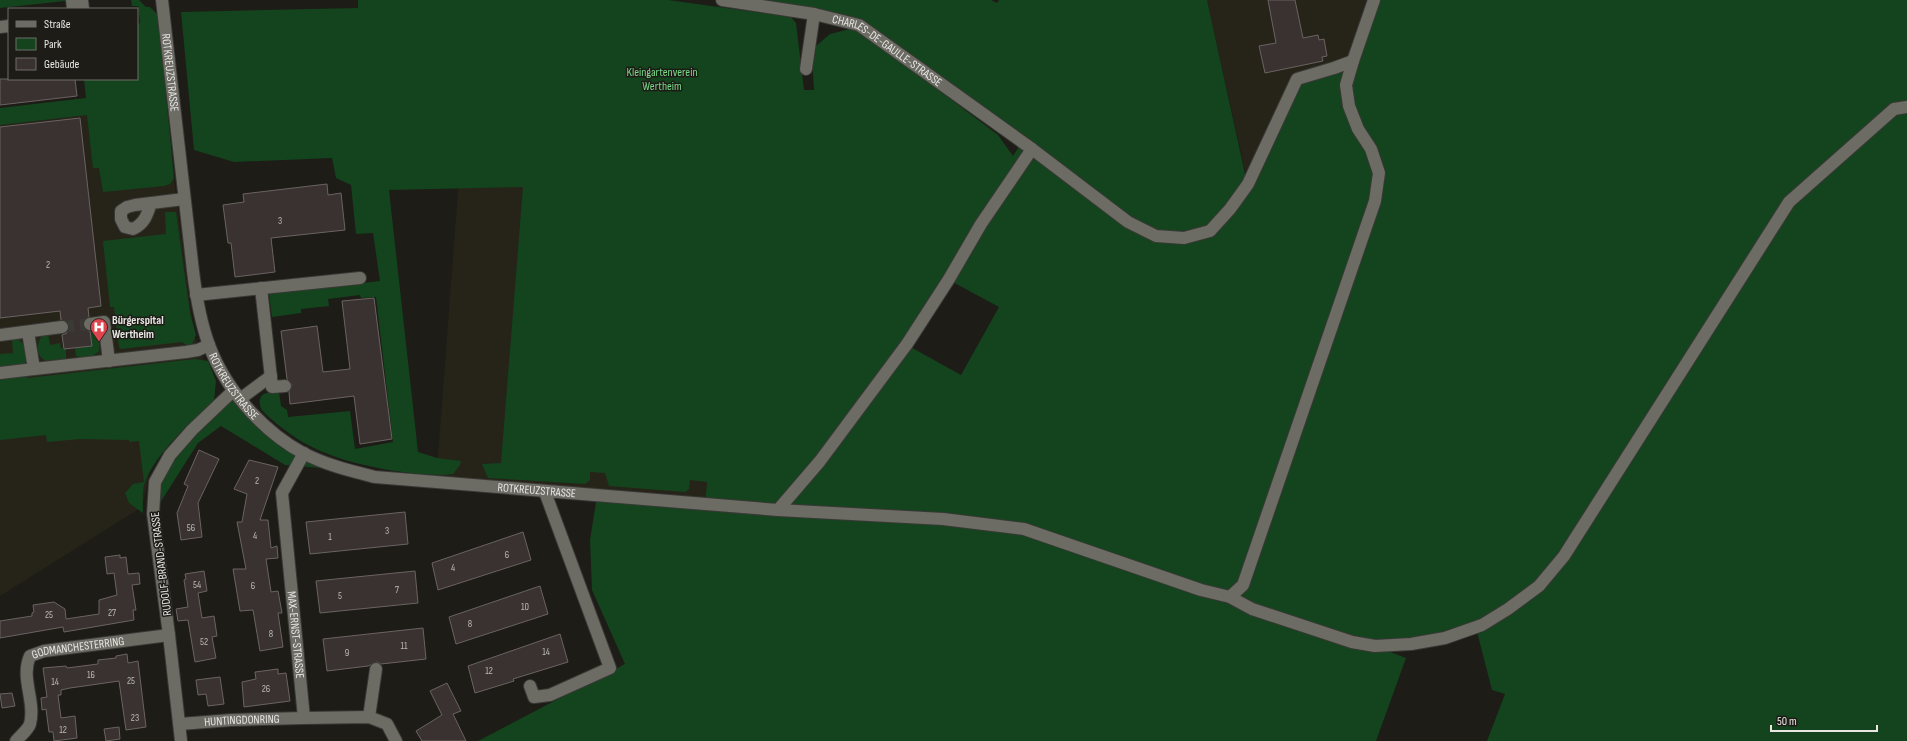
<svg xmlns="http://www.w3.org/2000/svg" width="1907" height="741" font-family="'Sofia Sans Condensed',sans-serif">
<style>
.built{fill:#262419}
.green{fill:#13441d;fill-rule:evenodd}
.building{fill:#393231;stroke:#6b6362}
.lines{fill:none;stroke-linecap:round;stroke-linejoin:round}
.minor-tunnel{stroke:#3b3a36;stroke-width:12;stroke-dasharray:12 6;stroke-linecap:butt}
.minor-casing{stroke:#393835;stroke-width:14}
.minor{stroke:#6c6b64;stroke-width:12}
.labels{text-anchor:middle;stroke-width:3;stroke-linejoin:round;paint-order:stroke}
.number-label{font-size:10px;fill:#bcbab7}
.street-label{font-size:12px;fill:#e8e7e4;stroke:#1d1c17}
.park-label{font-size:12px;fill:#78da87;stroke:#1d1c17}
.poi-label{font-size:12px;font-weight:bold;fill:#e8e7e4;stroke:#1d1c17;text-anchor:start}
</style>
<rect width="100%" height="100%" fill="#1d1c17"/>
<path class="built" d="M1207,0H1374L1353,61L1248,184Z
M163,93L194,335L215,386L201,413L151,465L142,507L0,596V112Z
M461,152L689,158L707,482L705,504L436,483Z"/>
<path class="green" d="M0,0H65V1L0,8Z
M131,0H139L146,7H150L157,14L159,21L174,178L170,184L164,186L103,192L99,168H93L87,115L0,125V108L86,98L84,79H137V24L140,23L138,6H132Z
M358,0H668L791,17L796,23L804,90H814L812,59L816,46L830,34L850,29L863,33L998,135L1013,156L1022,142L859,25L722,0H991L997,3L999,0H1207L1247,183L1297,79L1353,61L1374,0H1907V741H1487L1505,694L1492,690L1476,628L1377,647L1406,658L1376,741H478L625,664L592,590L590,540L597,496L705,504L707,482L690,480L689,489L685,492L609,486L605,473L590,472V480L585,484L488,478L482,464L501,463L523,187L389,190L418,452L437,458L461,461L460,465L453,474C422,478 363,467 333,456C325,453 316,449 308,445C296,439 270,420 262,410C259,406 258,397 264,394C268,392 274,393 279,392L281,406L287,410L288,417L350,411L355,449L393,442L376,297L361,298L360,295L328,299L329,306L301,309V313L272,317L269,294L380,281L373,233L356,234L351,185L336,178L332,158L234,162L194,150L181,12L358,8ZM949,280L999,307L961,375L907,345Z
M165,212H176L190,313L196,335L192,344L188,346L182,342L121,349L119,347L114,307H110L103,241L166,234Z
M90,330L94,331L100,337L99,351C93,357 84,360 76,356L75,348L92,346Z
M48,334L50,345L60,343L61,348L66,349V359C61,360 55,361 50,361C36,361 35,344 42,336Z
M12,339L19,340L25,346L28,378L195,359L208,361L216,381L214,401C192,420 152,457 144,485C142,493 143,504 143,513L129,503L125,493L133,484L144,482L139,441L129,442V440L80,439L47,442L46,435L0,440V354L13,353Z
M233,391L263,425L345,470L285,465L221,426L198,443L153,514L155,482L170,455Z"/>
<path class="building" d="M1268,0H1295L1303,38L1318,35L1319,40L1324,39L1327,56L1322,57L1323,61L1265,73L1259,46L1276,43Z
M0,79H75L77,96L0,105Z
M80,118L101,306L88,308L89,317L83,322L84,328L90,331L92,346L64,349L62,335L67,333L69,326L68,322L61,320L60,311L0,318V127Z
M327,184L328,195L341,193L345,230L271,238L275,272L235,277L231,243H228L223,205L244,202L243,194Z
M374,298L392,439L360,444L354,396L290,404L289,392L292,385L287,379L281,331L317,326L323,372L350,369L342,301Z
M199,450L219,459L198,503L202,537L181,540L177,513L188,486L184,484Z
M249,460L278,467L260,520H268L271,548L277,546L278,558L266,559L271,592L278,591L282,613H278L283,647L260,651L253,610L240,611L233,569H246L237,522H242L247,494L234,489Z
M405,512L408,544L310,554L306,522Z
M523,532L531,560L438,590L432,563Z
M120,555V558L126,557L128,574L139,573L140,584L132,585L136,610H133L134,620L64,632L63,627L0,638V621L32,616V613L34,612L33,605L54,602L65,609L66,619L99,614V600L117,595L114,573L107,574L105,557Z
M204,571L207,591L198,593L202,618L214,616L217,636L212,637L216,658L195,662L188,620L178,621L176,609L188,607L184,580L186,579L185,574Z
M415,571L418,603L320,613L316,581Z
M540,586L548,614L456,644L449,617Z
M423,628L426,659L381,664L377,662L368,666L327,671L323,639Z
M560,634L568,662L513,679L514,681L475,693L468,666Z
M127,654L128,663L138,661L146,727L126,730L119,681L70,688L61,690V695H58L61,718L75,716L77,738L54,741L53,732H49L46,709L42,710L41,698L47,697L43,668L66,666L67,668L98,664V660L116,658V656Z
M278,669V674L286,673L290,701L244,707L242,682L256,679L255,672Z
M220,677L224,704L208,706L206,694L198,695L196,680Z
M447,683L461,711L453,714L466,741H422L416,731L442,715L430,691Z
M12,693L15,706L2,708L0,694Z
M119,727L120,739L106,741L104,729Z"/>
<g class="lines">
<path class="minor-tunnel" d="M62,327L90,324"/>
<g class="minor-casing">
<g id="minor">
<path d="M72,0L73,9"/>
<path d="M82,0L83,9"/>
<path id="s1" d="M162,0L193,271C200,329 211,368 251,412C266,428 284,443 303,453C326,465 351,471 375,477L778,510L943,519L1024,529L1201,590L1230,597L1252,609L1352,642L1375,646L1411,644L1445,638L1482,625L1508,609L1539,586L1564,556L1789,202L1894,109L1907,107"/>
<path id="s2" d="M722,0L814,14L859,25L1032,149L1128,222L1156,236L1184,238L1210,231L1230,209L1248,184L1297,79L1334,68L1353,61"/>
<path d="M0,27L9,26"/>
<path d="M806,69L814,14"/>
<path d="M151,203C147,215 145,223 133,229L125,227L121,219V211L127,207L135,205L184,199"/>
<path d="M261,288L272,387L285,386"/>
<path d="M196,295L360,278"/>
<path d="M90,324L104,322L109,361"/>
<path d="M28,332L34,369L186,352L198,350L209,345"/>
<path d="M0,335L62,327"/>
<path d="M0,373L34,369"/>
<path d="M240,399L271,376"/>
<path id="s3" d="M304,453L282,493L304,718L369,717L387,724L396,741"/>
<path d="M778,510L820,461L907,344L949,279L981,224L1032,149"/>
<path d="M1230,597L1243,585L1375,201L1379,173L1371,149L1358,129L1349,106L1346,85L1353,61L1374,0"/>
<path d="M530,686L534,697L550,695L610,668L545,492"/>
<path d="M369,717L376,669"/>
<path id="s4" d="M180,724L231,720L304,718"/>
<path id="s5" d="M16,741C20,736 28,730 30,724C36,701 20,678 30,656L44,651L169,635"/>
<path d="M181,741L169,635L153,514L155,482L170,455L192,430L233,391"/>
</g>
</g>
<use href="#minor" class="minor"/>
</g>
<defs>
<g id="hospital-pin" transform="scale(0.9)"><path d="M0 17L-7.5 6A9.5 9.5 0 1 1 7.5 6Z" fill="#e0444e" stroke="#1d1c17"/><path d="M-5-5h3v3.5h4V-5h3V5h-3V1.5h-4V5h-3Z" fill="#fff"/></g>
</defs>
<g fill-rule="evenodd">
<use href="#hospital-pin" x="99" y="327"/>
</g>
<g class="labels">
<g class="number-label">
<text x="280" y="224">3</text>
<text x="48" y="268">2</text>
<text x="257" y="484">2</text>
<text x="191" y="531">56</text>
<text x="387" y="534">3</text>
<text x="255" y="539">4</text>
<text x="330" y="540">1</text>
<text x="507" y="558">6</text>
<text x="453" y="571">4</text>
<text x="197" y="588">54</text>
<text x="253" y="589">6</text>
<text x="397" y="593">7</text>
<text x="340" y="599">5</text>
<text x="525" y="610">10</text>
<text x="112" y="616">27</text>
<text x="49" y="618">25</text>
<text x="470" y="627">8</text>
<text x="271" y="637">8</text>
<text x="204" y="645">52</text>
<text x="404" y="649">11</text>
<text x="546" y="655">14</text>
<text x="347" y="656">9</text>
<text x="489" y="674">12</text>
<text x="91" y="678">16</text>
<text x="131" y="684">25</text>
<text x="55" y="685">14</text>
<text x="266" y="692">26</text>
<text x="135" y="721">23</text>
<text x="63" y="733">12</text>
</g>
<g class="street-label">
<text dy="4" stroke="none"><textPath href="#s2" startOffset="176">CHARLES-DE-GAULLE-STRASSE</textPath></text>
<text dy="4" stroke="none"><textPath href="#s1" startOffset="73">ROTKREUZSTRASSE</textPath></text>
<text dy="4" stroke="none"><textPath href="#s1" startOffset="397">ROTKREUZSTRASSE</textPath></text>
<text dy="4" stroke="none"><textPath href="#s1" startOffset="733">ROTKREUZSTRASSE</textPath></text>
<text transform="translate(161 564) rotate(-97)" y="4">RUDOLF-BRAND-STRASSE</text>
<text dy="4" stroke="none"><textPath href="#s3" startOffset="188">MAX-ERNST-STRASSE</textPath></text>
<text dy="4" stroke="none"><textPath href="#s5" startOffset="140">GODMANCHESTERRING</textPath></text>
<text dy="4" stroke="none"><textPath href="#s4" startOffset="62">HUNTINGDONRING</textPath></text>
</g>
<g class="park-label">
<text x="662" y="76">Kleingartenverein<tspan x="662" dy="14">Wertheim</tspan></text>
</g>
<g class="poi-label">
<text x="112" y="324">Bürgerspital<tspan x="112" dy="14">Wertheim</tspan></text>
</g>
</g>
<rect x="8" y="8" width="130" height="72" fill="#1d1c17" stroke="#6e6d69"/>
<rect x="16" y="21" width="20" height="6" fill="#6c6b64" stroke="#6e6d69"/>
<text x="44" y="28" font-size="12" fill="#e8e7e4">Straße</text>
<rect x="16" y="38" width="20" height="12" fill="#13441d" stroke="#6e6d69"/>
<text x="44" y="48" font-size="12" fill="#e8e7e4">Park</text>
<rect x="16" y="58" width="20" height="12" fill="#393231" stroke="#6e6d69"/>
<text x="44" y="68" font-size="12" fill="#e8e7e4">Gebäude</text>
<path d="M1771 725v6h106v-6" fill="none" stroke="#e8e7e4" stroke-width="2"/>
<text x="1777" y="725" font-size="12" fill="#e8e7e4" stroke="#1d1c17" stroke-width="3" paint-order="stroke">50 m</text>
</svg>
